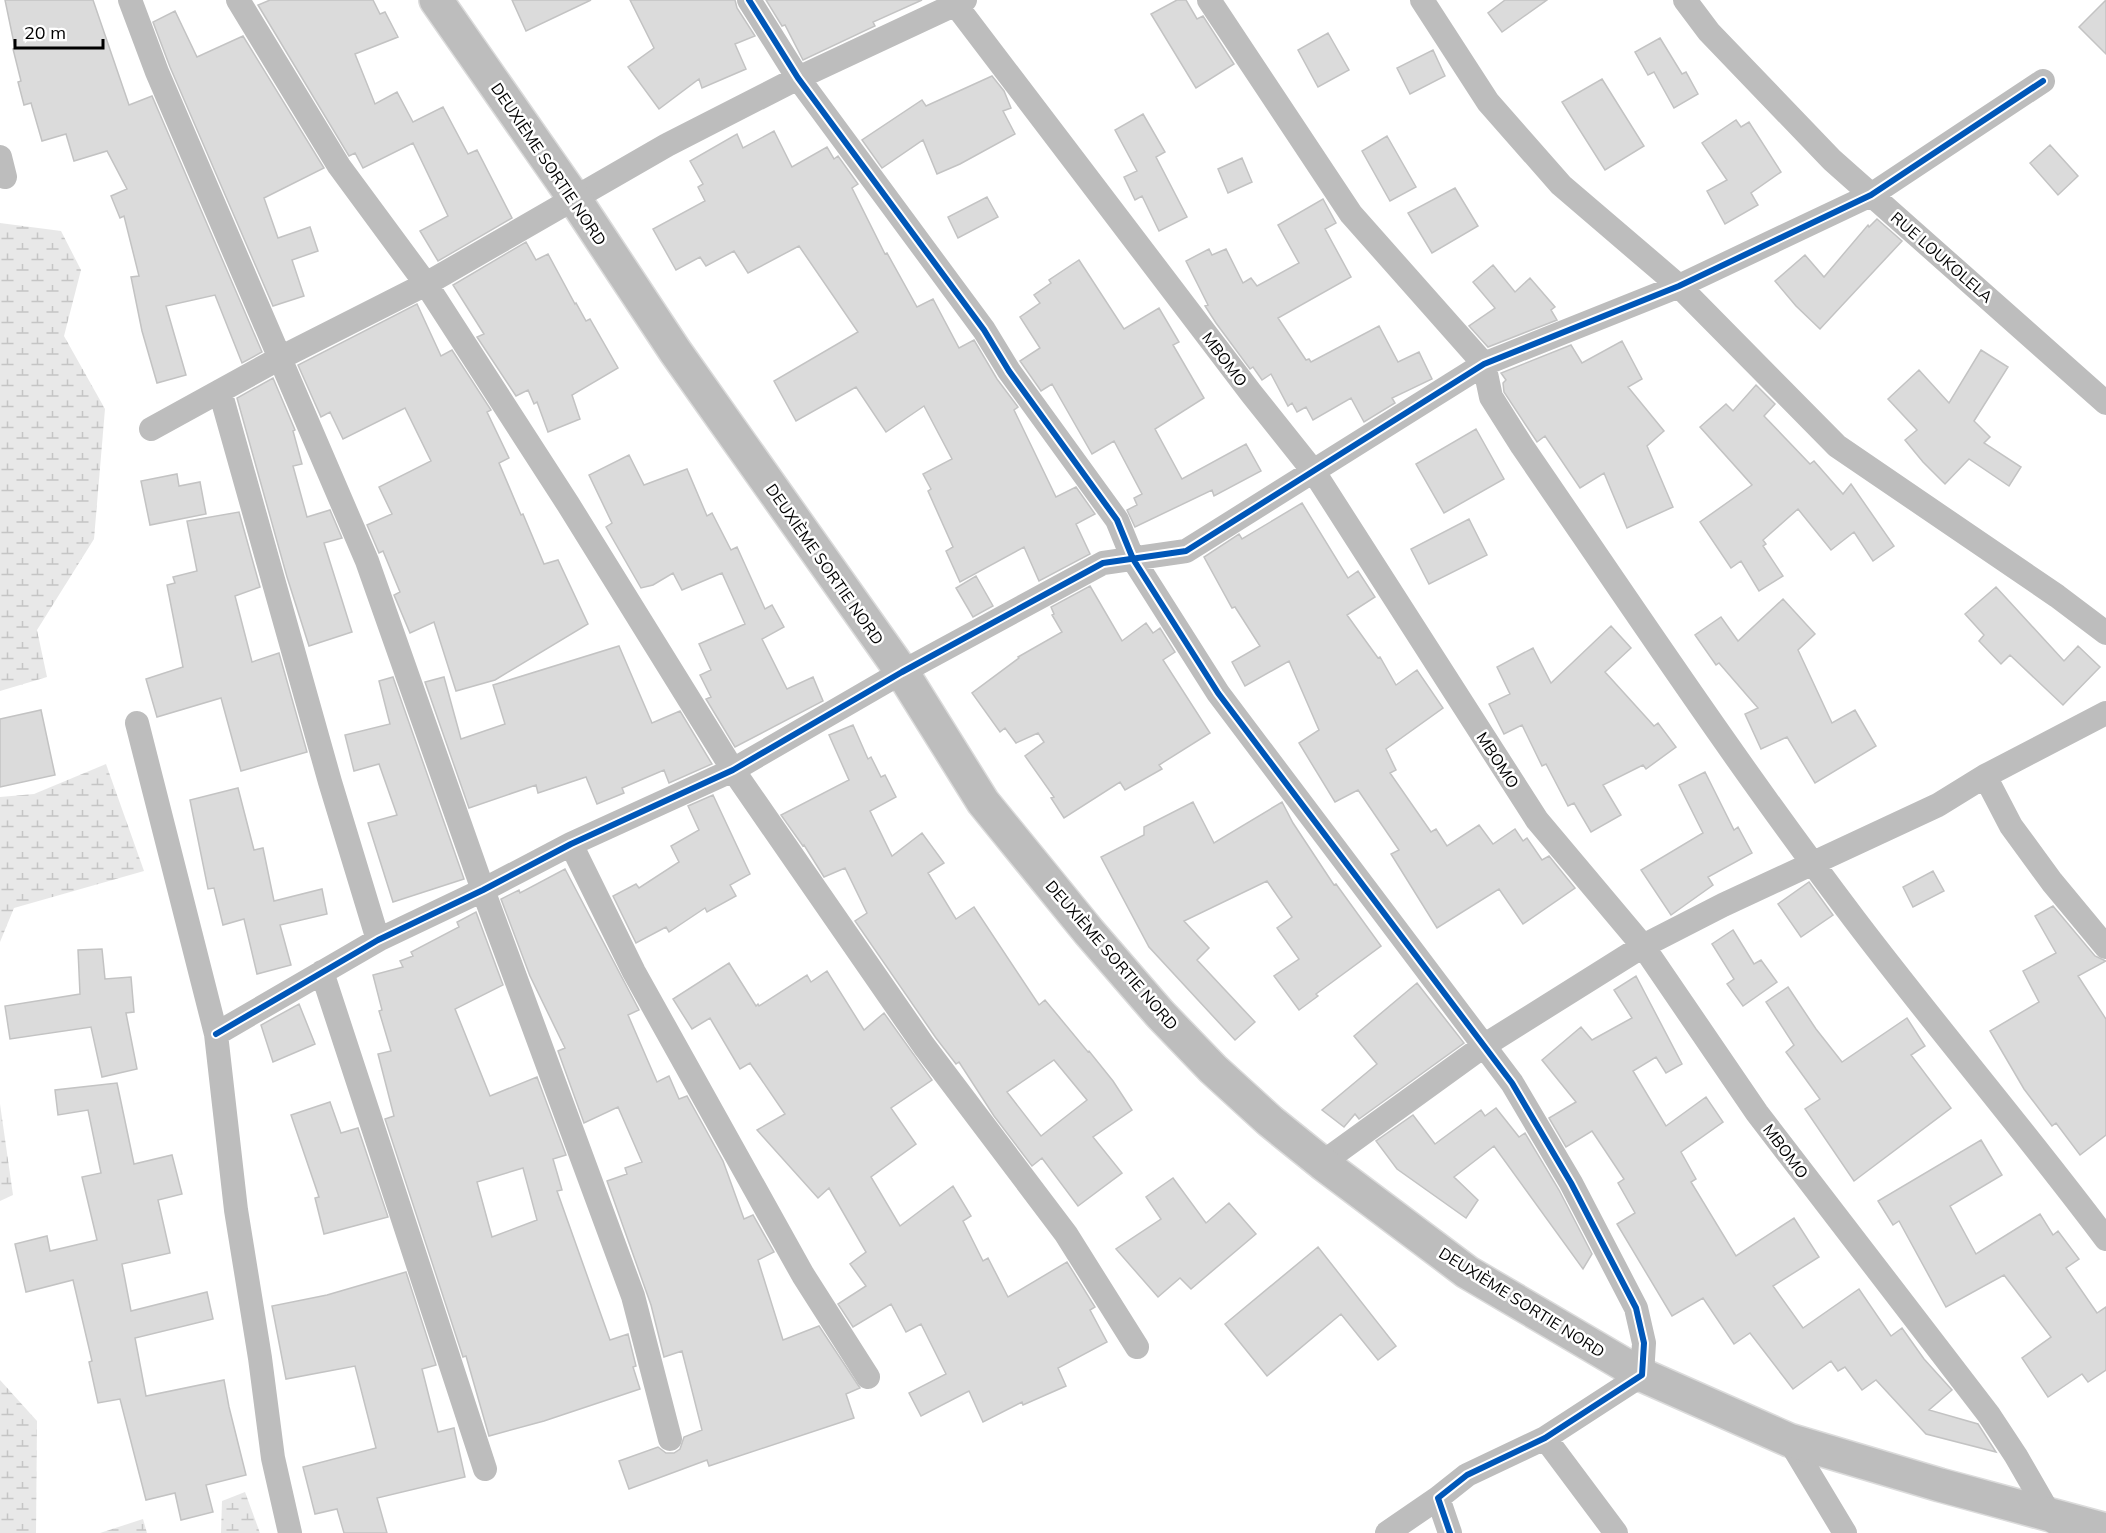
<svg xmlns="http://www.w3.org/2000/svg" width="2106" height="1533" font-family="Mulish,sans-serif">
<style>
.wetland{fill:url(#wetland-marsh)}
.building{fill:#dbdbdb;stroke:#c3c3c3;stroke-width:1.5;fill-rule:evenodd}
.lines{fill:none;stroke-linecap:round;stroke-linejoin:round}
.primary-casing{stroke:#dbdbdb;stroke-width:36}
.street{stroke:#bdbdbd;stroke-width:24}
.primary{stroke:#bdbdbd;stroke-width:33}
.cycleway-casing{stroke:#fff;stroke-width:10}
.cycleway{stroke:#0057b8;stroke-width:6}
.labels{text-anchor:middle;stroke-width:5;stroke-linejoin:round;paint-order:stroke}
.street-label{font-size:16px;fill:#000;stroke:#fff}
</style>
<defs>
<pattern id="wetland-marsh" width="20" height="14" patternUnits="userSpaceOnUse" patternTransform="scale(1.5)"><rect width="20" height="14" fill="#e8e8e8"/><path d="M1 5h8M5 5V1M11 12h8M15 12V8" fill="none" stroke="#c5c5c5"/></pattern>
</defs>
<rect width="100%" height="100%" fill="#fff"/>
<path class="wetland" d="M0,223L61,231L81,270L64,336L105,409L94,539L37,630L47,677L0,691Z
M106,764L144,871L14,908L0,942V797L34,794Z
M0,1104L13,1195L0,1201Z
M0,1380L37,1421L36,1533H0Z
M245,1492L260,1533H221L222,1501Z
M143,1519L147,1533H100Z"/>
<path class="building" d="M5,0H93L129,105L152,96L262,352L242,363L215,295L166,306L186,375L157,383L142,331L131,277L139,276L124,216L120,218L111,196L127,189L107,151L74,161L66,134L42,141L31,103L24,105L18,82L21,81L13,49L15,48Z
M270,0H373L380,14L385,12L398,37L355,54L375,104L397,92L413,122L443,107L468,154L477,150L512,218L438,261L420,231L448,216L413,143L363,168L355,153L349,156L258,5Z
M512,0H591L526,31Z
M630,0H735L737,8L755,36L735,44L746,69L702,88L699,79L659,109L628,67L654,48Z
M766,0H922L873,22L875,26L803,60L785,25L782,26Z
M1177,0H1186L1197,19L1203,16L1234,64L1196,88L1151,14Z
M1505,0H1547L1502,32L1488,13Z
M2106,0V54L2079,27Z
M175,11L197,57L243,36L324,168L264,198L278,238L310,227L318,251L292,260L304,296L273,306L170,67L153,22Z
M1328,33L1349,70L1318,87L1298,50Z
M1660,38L1682,74L1686,72L1698,94L1674,108L1654,72L1648,75L1635,52Z
M1433,50L1445,76L1410,94L1397,68Z
M992,76L1004,91L1011,108L1003,111L1015,134L960,164L937,174L923,140L882,168L862,140L922,100L926,106Z
M1602,79L1644,146L1605,170L1562,102Z
M1143,114L1165,152L1156,157L1187,217L1159,231L1142,196L1135,200L1124,177L1137,171L1115,130Z
M1736,120L1741,127L1749,122L1781,172L1751,193L1758,205L1725,224L1707,191L1727,180L1702,143Z
M774,131L792,167L827,147L834,159L838,156L858,184L852,188L885,254L887,253L917,307L933,299L959,348L974,340L997,379L1018,407L1014,410L1056,497L1076,487L1095,514L1076,524L1090,554L1039,581L1024,547L960,582L946,551L953,547L928,491L931,489L923,474L952,459L924,406L886,432L856,387L796,421L774,381L858,332L799,246L748,273L734,251L706,266L700,257L676,270L653,229L705,201L698,187L703,184L690,161L737,134L743,148Z
M1387,136L1416,187L1390,201L1362,151Z
M2050,145L2078,176L2058,195L2030,163Z
M1242,158L1252,182L1228,193L1218,169Z
M1455,188L1478,226L1432,253L1408,213Z
M987,197L998,217L958,238L948,217Z
M1323,199L1336,223L1325,229L1351,277L1278,318L1306,360L1309,359L1311,362L1379,326L1398,362L1419,352L1432,379L1392,398L1395,403L1364,422L1351,398L1313,420L1306,407L1297,412L1292,403L1288,406L1271,374L1262,380L1253,367L1250,369L1216,323L1205,306L1208,305L1186,261L1209,249L1212,255L1226,249L1243,283L1251,278L1257,286L1299,263L1278,225Z
M1877,219L1902,241L1820,329L1796,306L1775,281L1805,255L1824,277L1868,225L1869,227Z
M526,242L536,260L548,254L575,304L576,303L586,321L590,319L618,368L572,395L580,419L548,432L537,402L534,404L528,390L516,396L477,337L484,334L453,285Z
M1079,260L1124,329L1159,308L1179,342L1173,345L1204,398L1155,429L1182,479L1246,444L1261,471L1214,496L1212,490L1135,527L1127,510L1137,505L1134,498L1142,494L1114,441L1092,454L1052,384L1041,391L1020,361L1040,348L1020,317L1040,303L1034,295L1051,283L1049,280Z
M1493,265L1515,292L1530,278L1555,307L1551,310L1557,320L1488,347L1469,326L1495,308L1473,282Z
M417,304L441,356L452,350L491,410L487,412L509,458L499,463L521,515L523,514L544,564L558,560L588,624L495,680L456,691L434,622L410,633L394,595L400,592L383,551L379,553L367,525L392,514L379,487L431,461L405,408L343,439L330,412L321,417L298,365Z
M1622,341L1642,379L1628,387L1664,431L1647,446L1673,507L1627,528L1604,473L1580,488L1545,436L1537,442L1504,392L1503,383L1506,380L1501,373L1571,345L1582,363Z
M1981,350L2008,367L1974,421L1990,437L1984,443L2021,467L2009,486L1969,459L1945,484L1923,462L1905,440L1917,430L1888,399L1919,370L1949,403Z
M273,378L295,430L293,431L302,464L293,466L307,517L330,510L342,538L324,543L352,632L309,646L287,577L237,398Z
M1756,385L1775,404L1764,416L1810,464L1814,461L1843,494L1851,484L1894,546L1873,561L1854,532L1831,550L1798,509L1763,540L1766,544L1763,546L1783,576L1759,591L1741,561L1731,568L1700,522L1752,485L1700,427L1726,404L1733,411Z
M1476,429L1504,479L1444,513L1416,464Z
M629,455L644,485L687,469L707,516L712,513L731,550L737,547L765,609L772,605L784,627L762,639L787,689L813,677L823,701L735,747L706,699L711,697L700,675L711,670L699,644L745,624L722,573L682,590L673,573L653,585L641,588L606,527L612,523L589,475Z
M177,474L179,486L200,482L206,514L150,525L141,481Z
M1302,503L1348,578L1358,571L1375,597L1347,615L1378,658L1380,657L1396,685L1417,670L1443,708L1386,749L1396,770L1390,773L1431,832L1436,829L1447,846L1479,825L1493,844L1515,829L1523,841L1527,838L1542,860L1549,856L1575,888L1523,924L1499,889L1437,928L1391,854L1399,850L1358,790L1335,802L1299,743L1319,730L1289,661L1245,686L1232,662L1260,646L1235,607L1232,608L1204,557L1239,534L1242,539Z
M239,512L260,587L235,596L252,662L279,653L307,752L241,771L221,698L157,717L146,679L183,667L167,585L175,583L173,577L197,571L187,521Z
M1469,519L1487,555L1429,584L1411,549Z
M976,576L993,606L973,617L956,588Z
M1090,586L1122,641L1146,623L1153,633L1160,628L1175,652L1163,660L1210,733L1159,765L1162,769L1125,790L1120,782L1064,818L1051,798L1054,797L1025,756L1044,742L1038,733L1016,743L1005,728L1000,732L972,693L1019,658L1018,657L1062,632L1052,615L1054,614L1051,607Z
M1996,587L2064,661L2078,646L2100,667L2063,705L2010,655L2001,664L1979,641L1984,635L1965,614Z
M1783,599L1815,634L1798,650L1832,723L1855,710L1876,746L1815,783L1787,737L1761,749L1745,714L1758,708L1719,663L1716,665L1695,635L1721,617L1738,641Z
M1611,626L1631,648L1605,672L1654,726L1658,723L1676,747L1646,769L1643,765L1603,785L1621,815L1591,832L1574,803L1568,806L1546,764L1542,766L1522,725L1504,734L1489,704L1510,694L1497,667L1533,648L1551,683Z
M619,646L652,723L680,711L712,764L669,783L664,770L622,788L624,793L597,804L586,777L538,793L536,785L469,808L425,682L444,677L461,739L505,724L493,685Z
M393,677L464,879L393,902L368,823L397,815L379,764L354,771L345,735L390,724L379,681Z
M41,710L55,775L0,787V719Z
M853,725L868,759L871,757L881,777L885,775L896,797L870,811L892,856L922,833L944,863L928,873L956,919L974,907L1039,1005L1045,1000L1088,1052L1089,1051L1113,1081L1132,1110L1093,1137L1122,1173L1078,1206L1042,1158L1032,1166L994,1116L959,1062L956,1064L936,1038L855,921L867,913L845,868L824,877L804,845L803,846L781,815L849,780L829,735ZM1054,1060L1087,1100L1041,1136L1007,1092Z
M1705,772L1734,830L1738,827L1752,853L1708,877L1713,885L1671,915L1641,870L1703,833L1679,785Z
M238,788L254,850L263,848L274,901L322,889L327,914L280,925L291,965L257,974L244,919L223,925L214,888L208,889L190,800Z
M713,795L750,874L730,885L736,896L707,912L705,908L669,932L666,927L636,943L613,896L636,884L639,888L679,862L671,846L699,830L688,806Z
M1193,802L1214,843L1282,802L1293,823L1334,885L1336,884L1381,946L1316,994L1318,996L1299,1010L1274,976L1299,959L1277,928L1292,917L1267,881L1184,921L1209,948L1197,960L1255,1022L1235,1040L1149,947L1101,857L1144,835V827Z
M565,869L639,1010L628,1015L657,1082L669,1076L679,1099L687,1096L723,1161L744,1219L753,1215L774,1252L758,1260L783,1340L819,1326L860,1388L846,1394L854,1418L709,1466L707,1460L629,1489L619,1461L658,1447L666,1453H674L680,1449L684,1437L702,1430L682,1351L664,1357L651,1305L607,1181L627,1174L625,1168L642,1162L618,1107L584,1123L558,1051L565,1048L530,976L501,899L519,890L520,893Z
M1933,871L1944,891L1913,907L1903,887Z
M1809,882L1833,915L1801,937L1778,904Z
M2053,906L2095,956L2106,961L2078,976L2106,1019V1135L2080,1155L2056,1123L2052,1126L2024,1089L1990,1031L2039,1002L2023,971L2056,953L2035,916Z
M476,912L503,985L455,1009L490,1096L537,1077L566,1155L553,1159L562,1190L557,1191L610,1340L628,1334L636,1366L633,1367L640,1389L544,1421L489,1436L466,1356L463,1357L385,1119L394,1116L378,1054L391,1051L379,1011L382,1010L373,975L403,967L400,961L413,956L411,952L459,927L457,922ZM523,1168L537,1220L492,1237L477,1182Z
M1733,930L1754,964L1761,960L1777,982L1743,1006L1727,984L1734,979L1712,944Z
M102,949L105,979L131,977L134,1012L126,1013L137,1069L102,1077L91,1027L10,1039L5,1006L80,994L78,950Z
M729,963L756,1006L758,1004L759,1006L807,975L811,982L827,971L864,1030L884,1013L932,1080L891,1108L916,1144L871,1177L900,1226L953,1186L971,1216L963,1221L983,1261L988,1258L1008,1297L1067,1262L1095,1307L1090,1310L1107,1342L1058,1368L1066,1386L1023,1405L1022,1402L983,1422L969,1391L921,1416L909,1393L946,1374L921,1324L906,1332L891,1304L853,1327L838,1304L866,1286L850,1264L866,1252L829,1188L818,1198L757,1130L785,1114L750,1063L740,1069L710,1018L692,1029L673,999Z
M1636,976L1682,1064L1666,1073L1656,1057L1633,1071L1666,1126L1706,1097L1723,1122L1681,1152L1696,1179L1691,1182L1736,1256L1794,1218L1819,1257L1773,1286L1803,1328L1859,1289L1891,1336L1902,1328L1924,1359L1952,1390L1929,1410L1978,1424L1996,1452L1926,1434L1876,1380L1862,1390L1845,1367L1838,1371L1831,1361L1793,1389L1750,1333L1734,1344L1703,1298L1672,1316L1617,1224L1635,1213L1618,1183L1624,1179L1592,1131L1566,1147L1549,1118L1576,1102L1542,1060L1581,1027L1592,1040L1632,1018L1614,990Z
M1417,983L1464,1043L1359,1119L1355,1114L1344,1127L1322,1110L1377,1064L1354,1036Z
M1788,987L1816,1029L1842,1062L1907,1018L1925,1046L1911,1055L1951,1108L1854,1181L1805,1109L1820,1099L1786,1052L1794,1045L1766,1002Z
M299,1004L315,1044L273,1062L261,1025Z
M117,1083L134,1164L172,1155L182,1194L158,1200L170,1253L122,1264L131,1311L207,1292L213,1319L135,1338L146,1396L224,1380L229,1407L246,1475L206,1485L213,1512L181,1520L175,1493L146,1500L120,1399L98,1403L89,1362L92,1361L73,1280L26,1292L15,1244L47,1236L50,1251L97,1240L82,1177L101,1173L88,1110L58,1115L55,1090Z
M330,1102L341,1133L358,1128L388,1217L324,1234L315,1198L319,1197L291,1115Z
M1496,1108L1519,1137L1525,1133L1559,1190L1592,1254L1583,1269L1494,1146L1454,1177L1478,1200L1466,1218L1397,1169L1376,1141L1413,1115L1435,1144L1481,1110L1485,1116Z
M1981,1140L2002,1175L1950,1206L1976,1254L2040,1214L2053,1235L2058,1231L2079,1259L2066,1268L2097,1313L2106,1307V1370L2088,1382L2082,1374L2048,1397L2022,1358L2051,1337L2004,1275L1946,1307L1899,1221L1893,1225L1878,1201Z
M1173,1178L1206,1223L1229,1203L1256,1234L1191,1289L1180,1278L1158,1297L1116,1249L1161,1219L1146,1197Z
M1318,1247L1396,1346L1378,1360L1341,1314L1267,1376L1225,1324Z
M406,1272L436,1365L422,1369L438,1432L454,1428L465,1477L377,1498L387,1533H344L337,1509L315,1514L303,1467L376,1448L355,1366L286,1379L272,1306L327,1295Z"/>
<g class="lines">
<g class="primary-casing">
<path id="primary" d="M436,0L574,198L675,351L902,672L983,802L1089,932L1160,1014L1213,1069L1270,1121L1322,1163L1467,1272L1642,1375L1789,1440L1940,1485L2106,1530"/>
</g>
<path class="street" d="M130,0L157,72L367,561L483,890L633,1296L670,1439
M238,0L339,166L426,284L568,504L733,770L924,1046L1066,1234L1137,1347
M749,0L798,78L984,330L1009,371L1117,520L1133,559L1218,693L1512,1083L1571,1183L1636,1308L1644,1343L1642,1375L1545,1438L1467,1475L1438,1498L1450,1533
M952,0L1251,393L1314,472L1537,820L1643,946L1757,1113L1989,1415L2016,1456L2054,1522
M1209,0L1351,214L1484,364L1491,397L1522,446C1631,605 1738,766 1855,920C1937,1028 2025,1131 2106,1239
M1422,0L1488,102L1561,185L1679,286L1837,446L2057,596L2106,633
M1685,0L1709,32L1832,160L2106,403
M0,157L5,177
M220,391L330,782L378,940
M151,429L280,358L426,284L667,145L798,78L965,0
M137,723L216,1034L236,1210L260,1358L273,1458L290,1533
M1985,776L2011,826L2052,882L2106,947
M571,844L634,972L803,1275L868,1377
M322,972L485,1469
M216,1034L378,940L483,890L571,844L733,770L902,672L1103,563L1186,551L1484,364L1679,286L1871,195L2043,81
M1322,1163L1485,1045L1643,946L1723,905L1938,805L1985,776L2106,713
M1545,1438L1616,1533
M1789,1440L1845,1533
M1387,1533L1438,1498"/>
<use href="#primary" class="primary"/>
<g class="cycleway-casing">
<path id="cycleway" d="M749,0L798,78L984,330L1009,371L1117,520L1133,559L1218,693L1512,1083L1571,1183L1636,1308L1644,1343L1642,1375L1545,1438L1467,1475L1438,1498L1450,1533
M216,1034L378,940L483,890L571,844L733,770L902,672L1103,563L1186,551L1484,364L1679,286L1871,195L2043,81"/>
</g>
<use href="#cycleway" class="cycleway"/>
</g>
<g class="labels">
<g class="street-label">
<text transform="translate(549 164) rotate(56)" y="6">DEUXIÈME SORTIE NORD</text>
<text transform="translate(1942 257) rotate(41)" y="6">RUE LOUKOLELA</text>
<text transform="translate(1225 359) rotate(53)" y="6">MBOMO</text>
<text transform="translate(825 564) rotate(55)" y="6">DEUXIÈME SORTIE NORD</text>
<text transform="translate(1498 760) rotate(57)" y="6">MBOMO</text>
<text transform="translate(1112 955) rotate(49)" y="6">DEUXIÈME SORTIE NORD</text>
<text transform="translate(1786 1151) rotate(53)" y="6">MBOMO</text>
<text transform="translate(1522 1302) rotate(32)" y="6">DEUXIÈME SORTIE NORD</text>
</g>
</g>
<path d="M15 39v9h88v-9" fill="none" stroke="#000000" stroke-width="3"/>
<text x="24" y="39" font-size="18" fill="#000000" stroke="#ffffff" stroke-width="4.5" paint-order="stroke">20 m</text>
</svg>
